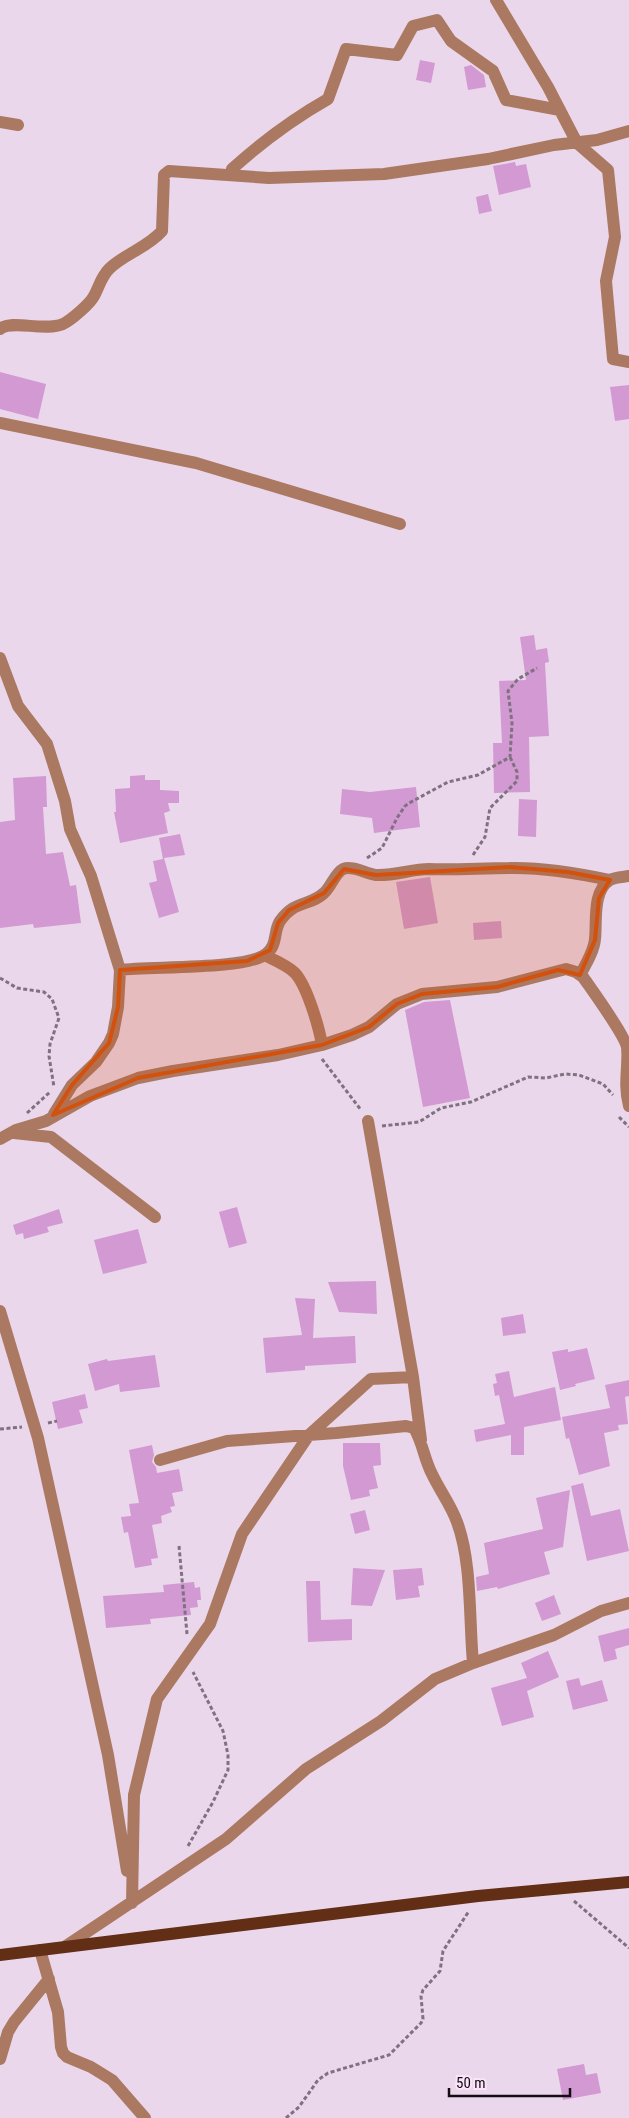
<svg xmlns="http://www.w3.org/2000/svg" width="629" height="2118" font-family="'Roboto Condensed',sans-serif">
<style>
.building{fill:#d299d2}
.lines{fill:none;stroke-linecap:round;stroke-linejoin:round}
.path{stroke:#7f717f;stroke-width:3;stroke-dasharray:4 2.5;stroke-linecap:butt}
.minor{stroke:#ab7961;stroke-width:12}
.major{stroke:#622f16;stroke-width:12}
.marked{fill:#d3510d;fill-opacity:0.2;stroke:#d3510d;stroke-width:4;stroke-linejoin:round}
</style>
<rect width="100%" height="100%" fill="#ebd7eb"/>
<path class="building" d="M420,60L435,63L431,83L416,80Z
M471,65L484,75L486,87L468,90L464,67Z
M515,162L516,166L526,164L531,187L499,195L493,166Z
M488,194L492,211L479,214L476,197Z
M0,372L46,384L38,419L0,409Z
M629,385V419L615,421L610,387Z
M534,635L536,650L547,648L549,662L545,663L549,736L529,737L530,792L494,793L493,743H502L499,681L526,680L520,637Z
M145,775V780H160V790L179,791V803H168L170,811L164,813L168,833L120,843L114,812H116L115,789L130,788V776Z
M46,776L47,807H43L46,854L63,852L70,886L76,885L81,923L34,928L33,924L0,928V822L15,820L13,778Z
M416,787L420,827L374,833L372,818L340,814L342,789L370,792Z
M519,799L537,800L536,837L518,836Z
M180,834L185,855L164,858L179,912L159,918L149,883L157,881L153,861L163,859L159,838Z
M430,877L438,923L404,929L396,882Z
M501,921L502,938L474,940L473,923Z
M450,1000L470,1098L423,1107L405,1010L424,1002Z
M237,1207L247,1243L229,1248L219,1212Z
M59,1209L63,1223L47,1227L49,1232L24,1239L23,1233L16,1235L13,1225Z
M138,1229L147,1263L103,1274L94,1240Z
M376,1281L377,1314L339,1312L328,1282Z
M295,1298L315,1299L313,1338L355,1336L356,1363L305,1366V1370L266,1373L263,1338L302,1335Z
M523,1314L526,1333L503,1336L501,1318Z
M587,1348L595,1379L575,1384L576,1386L560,1390L552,1352L568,1349V1352Z
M155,1355L160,1387L120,1392L119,1384L95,1391L88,1364L107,1359L108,1361Z
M509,1371L514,1397L555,1387L561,1420L524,1427V1455H511V1435L476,1442L474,1430L505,1424L499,1395L495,1396L493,1384L497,1383L495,1374Z
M629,1380V1396L625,1397L628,1424L618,1425L619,1430L604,1433L610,1466L579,1475L569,1438L566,1439L562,1417L610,1408L605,1385Z
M85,1394L88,1408L79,1410L83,1423L58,1429L52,1402Z
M343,1443H380L381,1465L373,1466L378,1488L369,1490L370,1496L351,1500L343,1466Z
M152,1445L154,1455L152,1462L156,1467L157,1473L179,1469L183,1491L172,1493L175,1506L170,1507L172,1512L161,1516L162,1523L152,1525L158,1558L151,1559L152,1565L135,1568L128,1532L124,1533L121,1517L131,1516L129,1504L139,1503L129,1450Z
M583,1483L591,1516L620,1509L629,1551L587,1561L571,1486Z
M570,1490L563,1547L544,1552L550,1574L498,1589L497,1587L477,1591L476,1577L489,1574L484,1543L543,1529L536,1498Z
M365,1510L370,1530L355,1534L350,1514Z
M353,1568L385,1570L372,1606L351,1605Z
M422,1568L424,1585L418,1586L420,1597L396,1600L393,1570Z
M306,1581H320L321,1620L352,1619V1640L308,1642Z
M194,1582L195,1588L200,1587L201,1600H197L198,1607L190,1608L191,1615L150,1619L151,1624L106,1628L103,1596L164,1592L163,1585Z
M554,1595L561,1614L542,1621L535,1603Z
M629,1628V1645L615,1649L617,1659L604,1662L598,1636Z
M548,1651L559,1677L527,1691L534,1717L502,1726L491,1688L527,1678L521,1663Z
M579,1678L581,1686L602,1680L608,1701L573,1710L566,1681Z
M584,2064L586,2075L597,2073L601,2093L563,2100L557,2069Z"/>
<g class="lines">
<path class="path" d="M473,855L485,837L490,808L517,781V772L510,757
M367,858L382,848L397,818L405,806L411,802L448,782L478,775L510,757L512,723L508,691L518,679L537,668
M0,978L17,988L44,992L52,999L59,1018L50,1044L49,1056L54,1087
M322,1059L361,1110
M27,1113L50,1092
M619,1117L629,1127
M382,1126L419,1122L441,1108L471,1102L528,1077L546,1078L565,1074L579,1075L603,1084L613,1095
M48,1423L57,1421
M0,1429L22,1427
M179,1546L187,1634
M188,1846L213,1802L228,1770V1755L223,1731L193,1672
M574,1901L629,1948
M286,2118L299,2107L318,2080L328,2073L389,2055L421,2023L423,2019L421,1996L423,1990L440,1971L443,1951L469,1911"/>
<path class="minor" d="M496,0L548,87L577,143L608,170L615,237L606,281L613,359L629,362
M0,122L18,125
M232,169C263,141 291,120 328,99L346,49L397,55L413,26L437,20L451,41L493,71L506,100L560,110
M0,329C11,319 45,332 63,324C71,320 90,304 94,296C99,287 101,277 109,269C124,254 147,248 162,231L164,175L169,171L269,178L384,174L488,159L554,145L597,140L629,131
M0,423L196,463L400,524
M0,658L18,706L47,744L65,801L70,829L91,876L120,970L118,1007L113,1034L109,1043L96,1062L72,1085L54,1114
M264,955C274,960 287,965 295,973C307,986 319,1027 322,1045
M120,970C150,966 246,970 266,954C278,945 273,932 280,921C296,899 309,907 324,893C331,887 335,873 343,869C353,865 366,874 376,875C394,876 412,869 429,869C456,870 482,868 509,868C543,867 577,873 610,880
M580,975C586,964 594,951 595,939C597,922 592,891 610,880C615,877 623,877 629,876
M368,1121L413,1377
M14,1133L51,1137L155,1217
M0,1139L16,1130L46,1121L90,1096L138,1078L173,1071L278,1055L322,1045L352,1035L369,1027L397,1004L422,994L497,987L566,969L576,972L583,977C592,990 624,1034 627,1047C629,1066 623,1083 629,1106
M0,1311L38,1438L108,1755L127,1871
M160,1460L227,1441L336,1433L406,1426L414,1428C423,1443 424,1459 432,1474C440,1491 451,1505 457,1522C472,1562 469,1619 473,1663
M132,1903L134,1795L157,1699L210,1624L242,1534L309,1435L371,1379L413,1377L421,1440
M66,1946L226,1839L306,1769L381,1721L435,1679L473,1663L554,1635L601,1611L629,1603
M40,1950L58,2012L61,2047L63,2053L67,2057L91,2067L112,2080L145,2118
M0,2059L8,2032L14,2022L49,1979"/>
<path class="major" d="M0,1955L478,1896L629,1882"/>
</g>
<path class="marked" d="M510,867L568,872L610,880L599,898L595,940L580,975L558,970L497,987L422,994L397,1004L369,1027L322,1045L138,1078L53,1115L72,1085L109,1043L118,1007L120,970L247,961L270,950L278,923L289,910L324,893L344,869L376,875Z"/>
<path d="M449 2088v8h121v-8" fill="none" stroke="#130c13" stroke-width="2.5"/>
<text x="456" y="2088" font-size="15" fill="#130c13" stroke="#f9e4f8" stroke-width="4" paint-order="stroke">50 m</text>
</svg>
